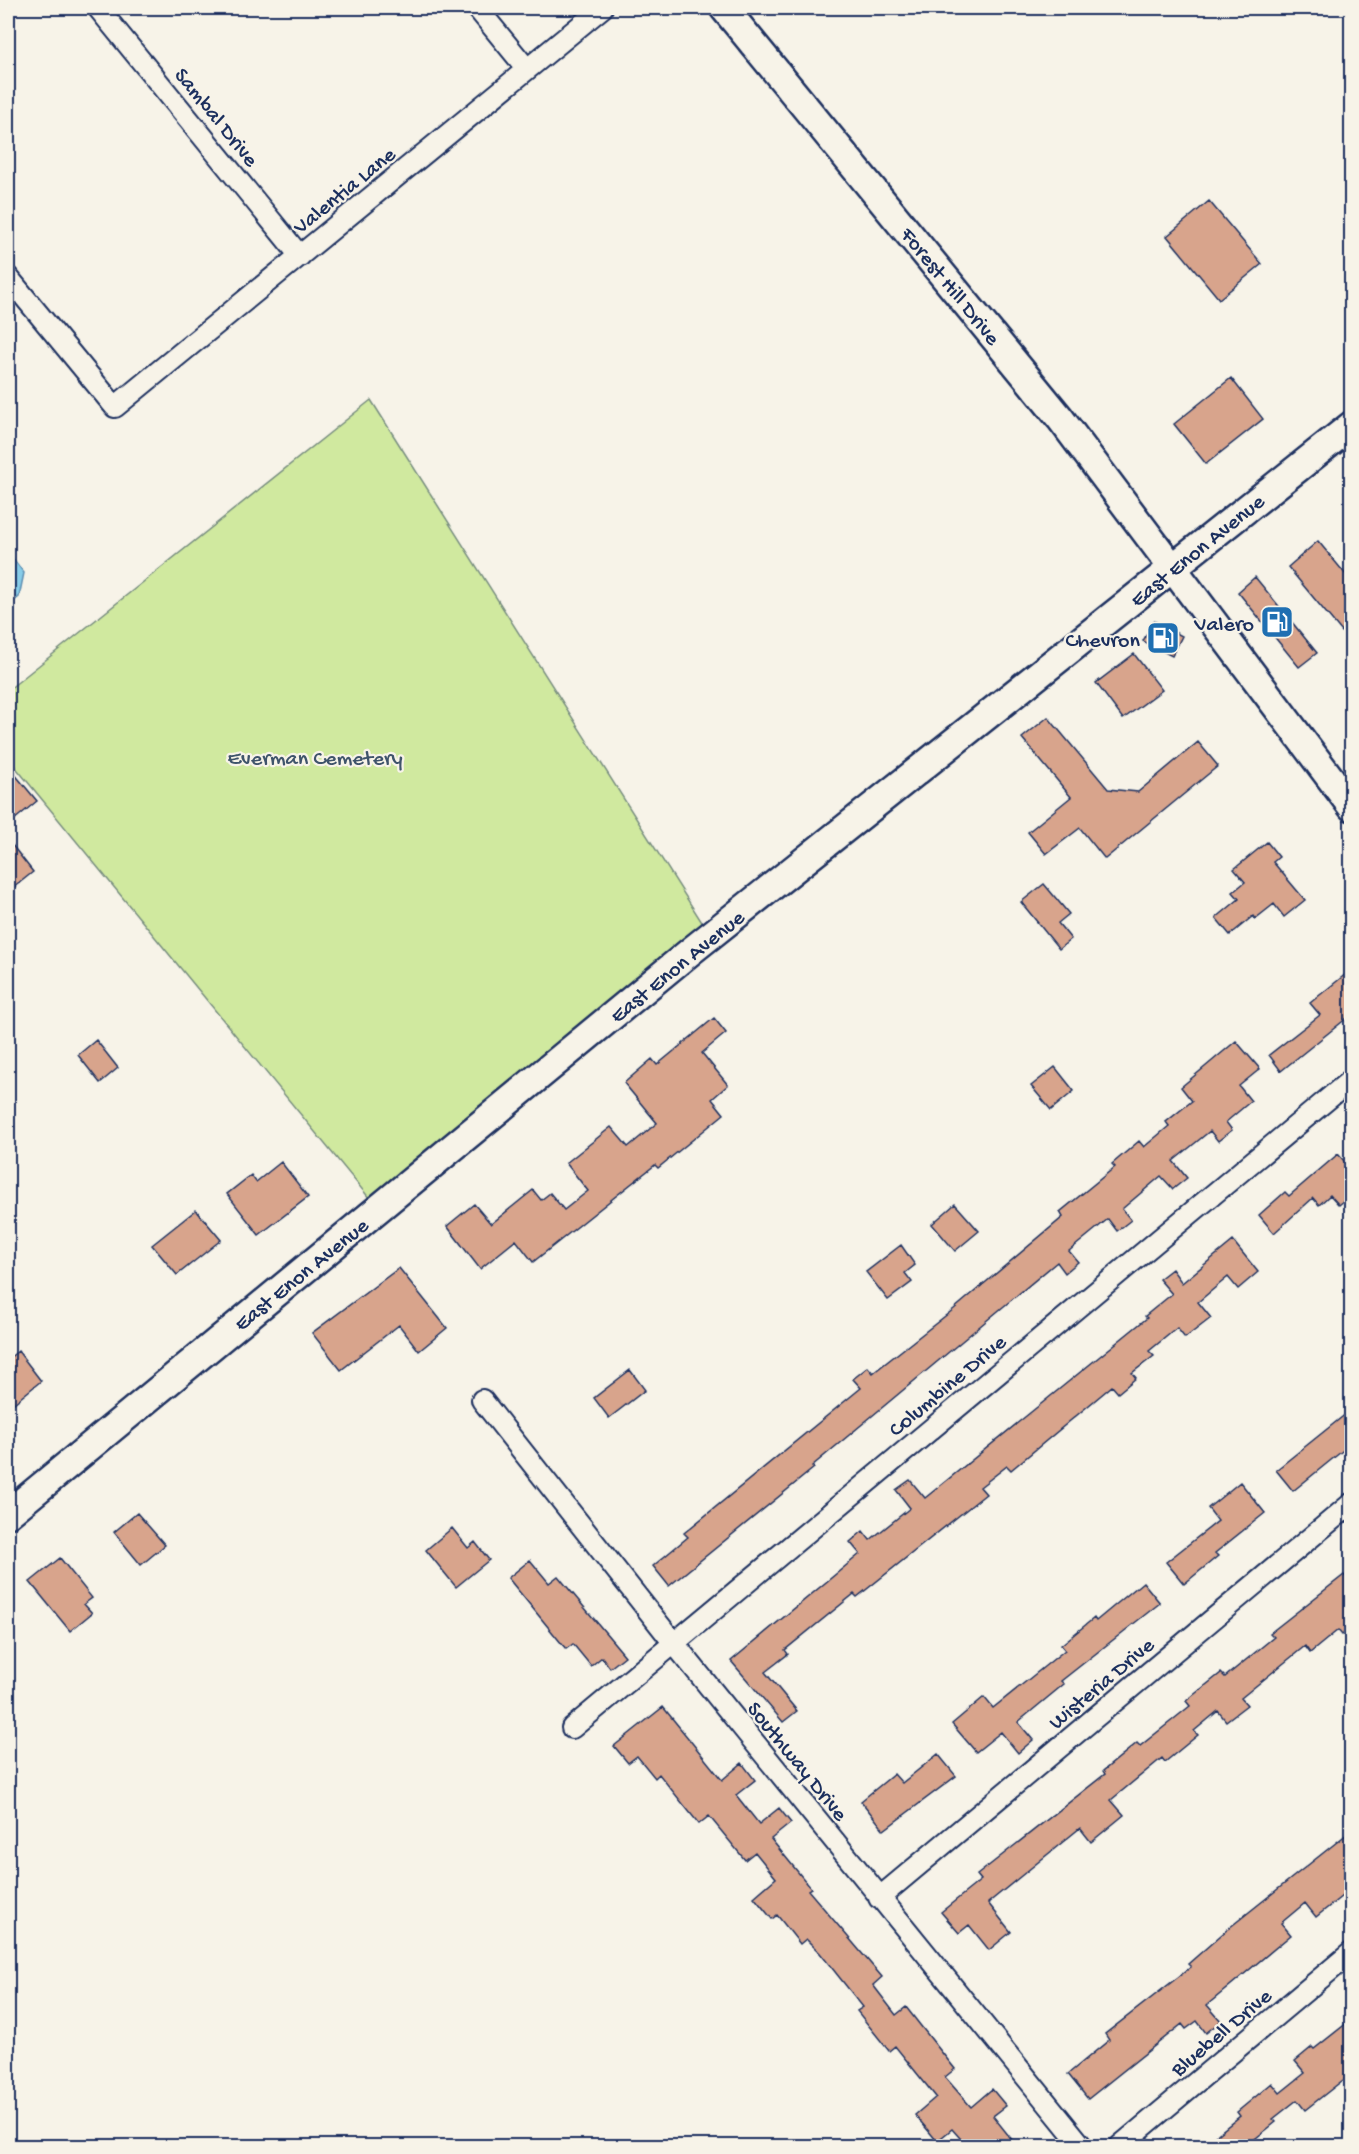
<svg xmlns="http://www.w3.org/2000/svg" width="1359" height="2154" font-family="'Gochi Hand',sans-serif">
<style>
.green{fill:#d0e99f;stroke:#768c7e;stroke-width:1.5}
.water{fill:#87cce8;stroke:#5c8db1;stroke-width:1.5}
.building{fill:#d8a48c;stroke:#1b2f5e;stroke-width:1.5}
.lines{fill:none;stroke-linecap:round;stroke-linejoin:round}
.street-casing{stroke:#1b2f5e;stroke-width:24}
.secondary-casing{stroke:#1b2f5e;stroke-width:32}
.street{stroke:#f7f3e8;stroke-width:20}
.secondary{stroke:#f7f3e8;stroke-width:27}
.labels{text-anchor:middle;stroke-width:4.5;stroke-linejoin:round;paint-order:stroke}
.street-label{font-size:22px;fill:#1b2f5e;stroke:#f7f3e8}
.poi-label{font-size:22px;fill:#1b2f5e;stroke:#f7f3e8;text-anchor:end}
.park-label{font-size:22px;fill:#3f546b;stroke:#f7f3e8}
</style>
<rect width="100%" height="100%" fill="#f7f3e8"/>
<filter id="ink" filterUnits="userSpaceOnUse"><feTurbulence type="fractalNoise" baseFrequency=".0167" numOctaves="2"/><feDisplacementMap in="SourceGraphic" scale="12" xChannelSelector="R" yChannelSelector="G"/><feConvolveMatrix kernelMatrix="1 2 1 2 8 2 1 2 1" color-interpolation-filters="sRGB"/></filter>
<g filter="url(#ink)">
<path class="green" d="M371,400L705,927L370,1199L8,758V690Z"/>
<path class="water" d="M8,552L24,573L19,597L8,606Z"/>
<path class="building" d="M1209,201L1262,264L1219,299L1167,236Z
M1231,378L1263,419L1206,464L1174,424Z
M1318,541L1352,582V644L1288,567Z
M1255,577L1317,653L1299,667L1238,592Z
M1154,621L1182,636L1172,656L1143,641Z
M1134,654L1162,690L1123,719L1096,683Z
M1048,717L1108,789L1138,792L1198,742L1218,766L1105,859L1080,828L1046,854L1028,832L1071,797L1022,738Z
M8,766L37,801L8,825Z
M8,840L33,872L8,892Z
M1267,842L1279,857L1273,862L1305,900L1284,917L1274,904L1255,919L1253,916L1230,935L1216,918L1239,899L1233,892L1245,882L1234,869Z
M1044,884L1069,914L1058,923L1071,939L1059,949L1021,902Z
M1352,969V1014L1281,1071L1269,1055L1320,1015L1310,1003Z
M714,1018L726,1033L702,1053L728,1085L712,1099L724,1114L658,1168L655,1165L533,1262L516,1240L480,1269L447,1226L474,1204L491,1224L533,1190L541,1200L550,1193L564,1210L588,1191L566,1163L611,1127L628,1147L657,1123L624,1083L652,1059L657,1065Z
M96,1040L118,1068L100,1083L78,1055Z
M1236,1041L1260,1069L1239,1086L1251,1101L1226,1122L1232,1130L1218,1141L1210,1131L1173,1161L1187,1178L1173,1189L1161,1176L1122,1209L1131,1220L1117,1231L1108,1219L1069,1251L1078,1262L1065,1273L1057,1262L812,1466L814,1468L669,1586L653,1566L688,1537L684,1533L861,1388L853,1379L868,1367L873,1373L954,1309L1063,1217L1060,1212L1115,1167L1112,1164L1139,1141L1144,1147L1169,1126L1166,1122L1192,1101L1181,1087Z
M1055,1067L1074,1091L1051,1110L1031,1086Z
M1338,1154L1352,1170V1194L1339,1205L1330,1195L1319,1205L1313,1198L1274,1233L1259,1215L1285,1192L1289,1196Z
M281,1162L308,1197L259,1235L227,1194L251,1175L256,1182Z
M955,1204L979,1231L955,1251L932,1224Z
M196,1210L221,1240L177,1275L152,1245Z
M1233,1241L1258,1272L1238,1289L1228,1277L1198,1302L1211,1318L1185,1338L1177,1328L1149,1351L1154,1356L1132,1373L1136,1378L1118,1393L1112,1386L1011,1470L1007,1466L980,1487L986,1494L857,1597L854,1594L785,1650L788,1654L765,1672L797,1711L783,1722L731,1661L860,1554L850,1542L863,1531L870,1540L910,1508L896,1490L910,1480L925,1498L1147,1318L1145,1316L1172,1294L1159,1279L1172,1269L1182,1283Z
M901,1245L915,1265L905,1273L912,1282L888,1300L866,1272Z
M399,1268L447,1328L419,1351L399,1325L341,1370L312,1333Z
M18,1351L41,1381L8,1408V1359Z
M630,1370L645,1390L609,1418L594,1398Z
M1352,1409V1443L1293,1491L1276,1470Z
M1240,1482L1265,1513L1215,1553L1218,1556L1184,1584L1166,1562L1218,1521L1208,1508Z
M137,1513L165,1545L141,1565L114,1532Z
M452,1528L468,1548L475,1542L489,1560L456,1587L426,1550Z
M60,1558L92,1598L84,1604L92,1613L70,1631L30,1582Z
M530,1560L549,1583L558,1576L625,1656L610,1668L602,1657L591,1666L573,1644L566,1649L508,1578Z
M1344,1575L1352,1584V1627L1342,1635L1338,1630L1310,1653L1305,1646L1241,1698L1247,1705L1226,1721L1218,1711L1194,1731L1198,1735L1165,1762L1162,1758L1111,1800L1124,1815L1091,1842L1080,1828L988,1903L1011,1932L989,1950L969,1925L959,1933L941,1912L981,1880L977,1875L1105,1774L1103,1771L1137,1743L1140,1746L1190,1706L1186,1701L1221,1673L1225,1677L1274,1637L1270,1633Z
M1143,1582L1160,1603L1061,1681L1064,1684L1018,1722L1033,1740L1018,1753L1001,1732L976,1752L952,1724L984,1697L993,1708L1065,1650L1061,1645L1094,1618L1096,1621Z
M663,1707L722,1780L742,1763L755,1780L736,1795L759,1824L779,1808L791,1823L771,1839L811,1888L808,1890L882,1977L873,1985L896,2015L906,2007L920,2025L955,2069L945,2077L971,2107L992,2089L1006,2106L993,2116L1017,2146H967L952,2129L937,2141L915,2115L936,2097L895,2046L889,2051L857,2011L863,2007L820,1953L806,1939L800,1944L777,1915L772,1919L754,1897L776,1878L755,1852L745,1860L709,1816L699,1824L659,1774L655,1778L637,1756L628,1763L614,1746Z
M938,1754L956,1776L884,1830L861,1801L894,1774L902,1783Z
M1352,1830V1888L1316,1917L1305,1903L1281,1923L1291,1935L1207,2005L1221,2021L1206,2033L1197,2021L1186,2029L1182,2024L1088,2099L1068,2074L1109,2040L1105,2034L1191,1967L1188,1964L1229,1928Z
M1352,2019V2073L1305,2110L1297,2100L1273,2119L1276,2122L1246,2146H1203L1240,2116L1237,2112L1272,2083L1280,2093L1305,2073L1295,2061L1312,2047L1314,2049Z"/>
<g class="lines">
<g class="street-casing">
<path id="street" d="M98,8L300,256
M477,8L527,69
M8,277L115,407L602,8
M482,1400L673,1642L1082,2146
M572,1728L1352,1079
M879,1898L1352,1503
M1120,2146L1352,1952"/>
</g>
<g class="secondary-casing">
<path id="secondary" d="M724,8L1060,418L1352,807
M8,1514L691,951L1352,425"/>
</g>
<use href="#street" class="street"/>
<use href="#secondary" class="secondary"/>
</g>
</g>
<defs>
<g id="fuel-square" transform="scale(1.725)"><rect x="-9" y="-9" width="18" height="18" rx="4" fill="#1f6fb2" stroke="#f7f3e8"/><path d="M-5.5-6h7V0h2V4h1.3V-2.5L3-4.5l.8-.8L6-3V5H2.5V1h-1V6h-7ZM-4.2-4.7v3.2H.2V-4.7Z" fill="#fff"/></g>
</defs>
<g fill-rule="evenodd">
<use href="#fuel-square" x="1277" y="622"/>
<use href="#fuel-square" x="1163" y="638"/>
</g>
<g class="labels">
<g class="street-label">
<text transform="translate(218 116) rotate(51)" y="8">Sambal Drive</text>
<text transform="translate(343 189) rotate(-39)" y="8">Valentia Lane</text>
<text transform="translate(952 285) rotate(51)" y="8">Forest Hill Drive</text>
<text transform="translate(1196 549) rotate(-39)" y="8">East Enon Avenue</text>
<text transform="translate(676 965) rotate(-39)" y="8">East Enon Avenue</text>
<text transform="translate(300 1273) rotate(-39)" y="8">East Enon Avenue</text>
<text transform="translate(946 1384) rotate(-40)" y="8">Columbine Drive</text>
<text transform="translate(1100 1682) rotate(-40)" y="8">Wisteria Drive</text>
<text transform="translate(799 1760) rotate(51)" y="8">Southway Drive</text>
<text transform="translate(1220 2031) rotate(-40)" y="8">Bluebell Drive</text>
</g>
<g class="poi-label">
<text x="1254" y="630">Valero</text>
<text x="1140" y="646">Chevron</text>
</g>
<g class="park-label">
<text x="315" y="764">Everman Cemetery</text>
</g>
</g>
<rect width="1359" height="2154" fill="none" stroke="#f7f3e8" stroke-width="30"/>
<rect x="15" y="15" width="1329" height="2124" fill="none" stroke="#1b2f5e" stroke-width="2" filter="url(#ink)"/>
</svg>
